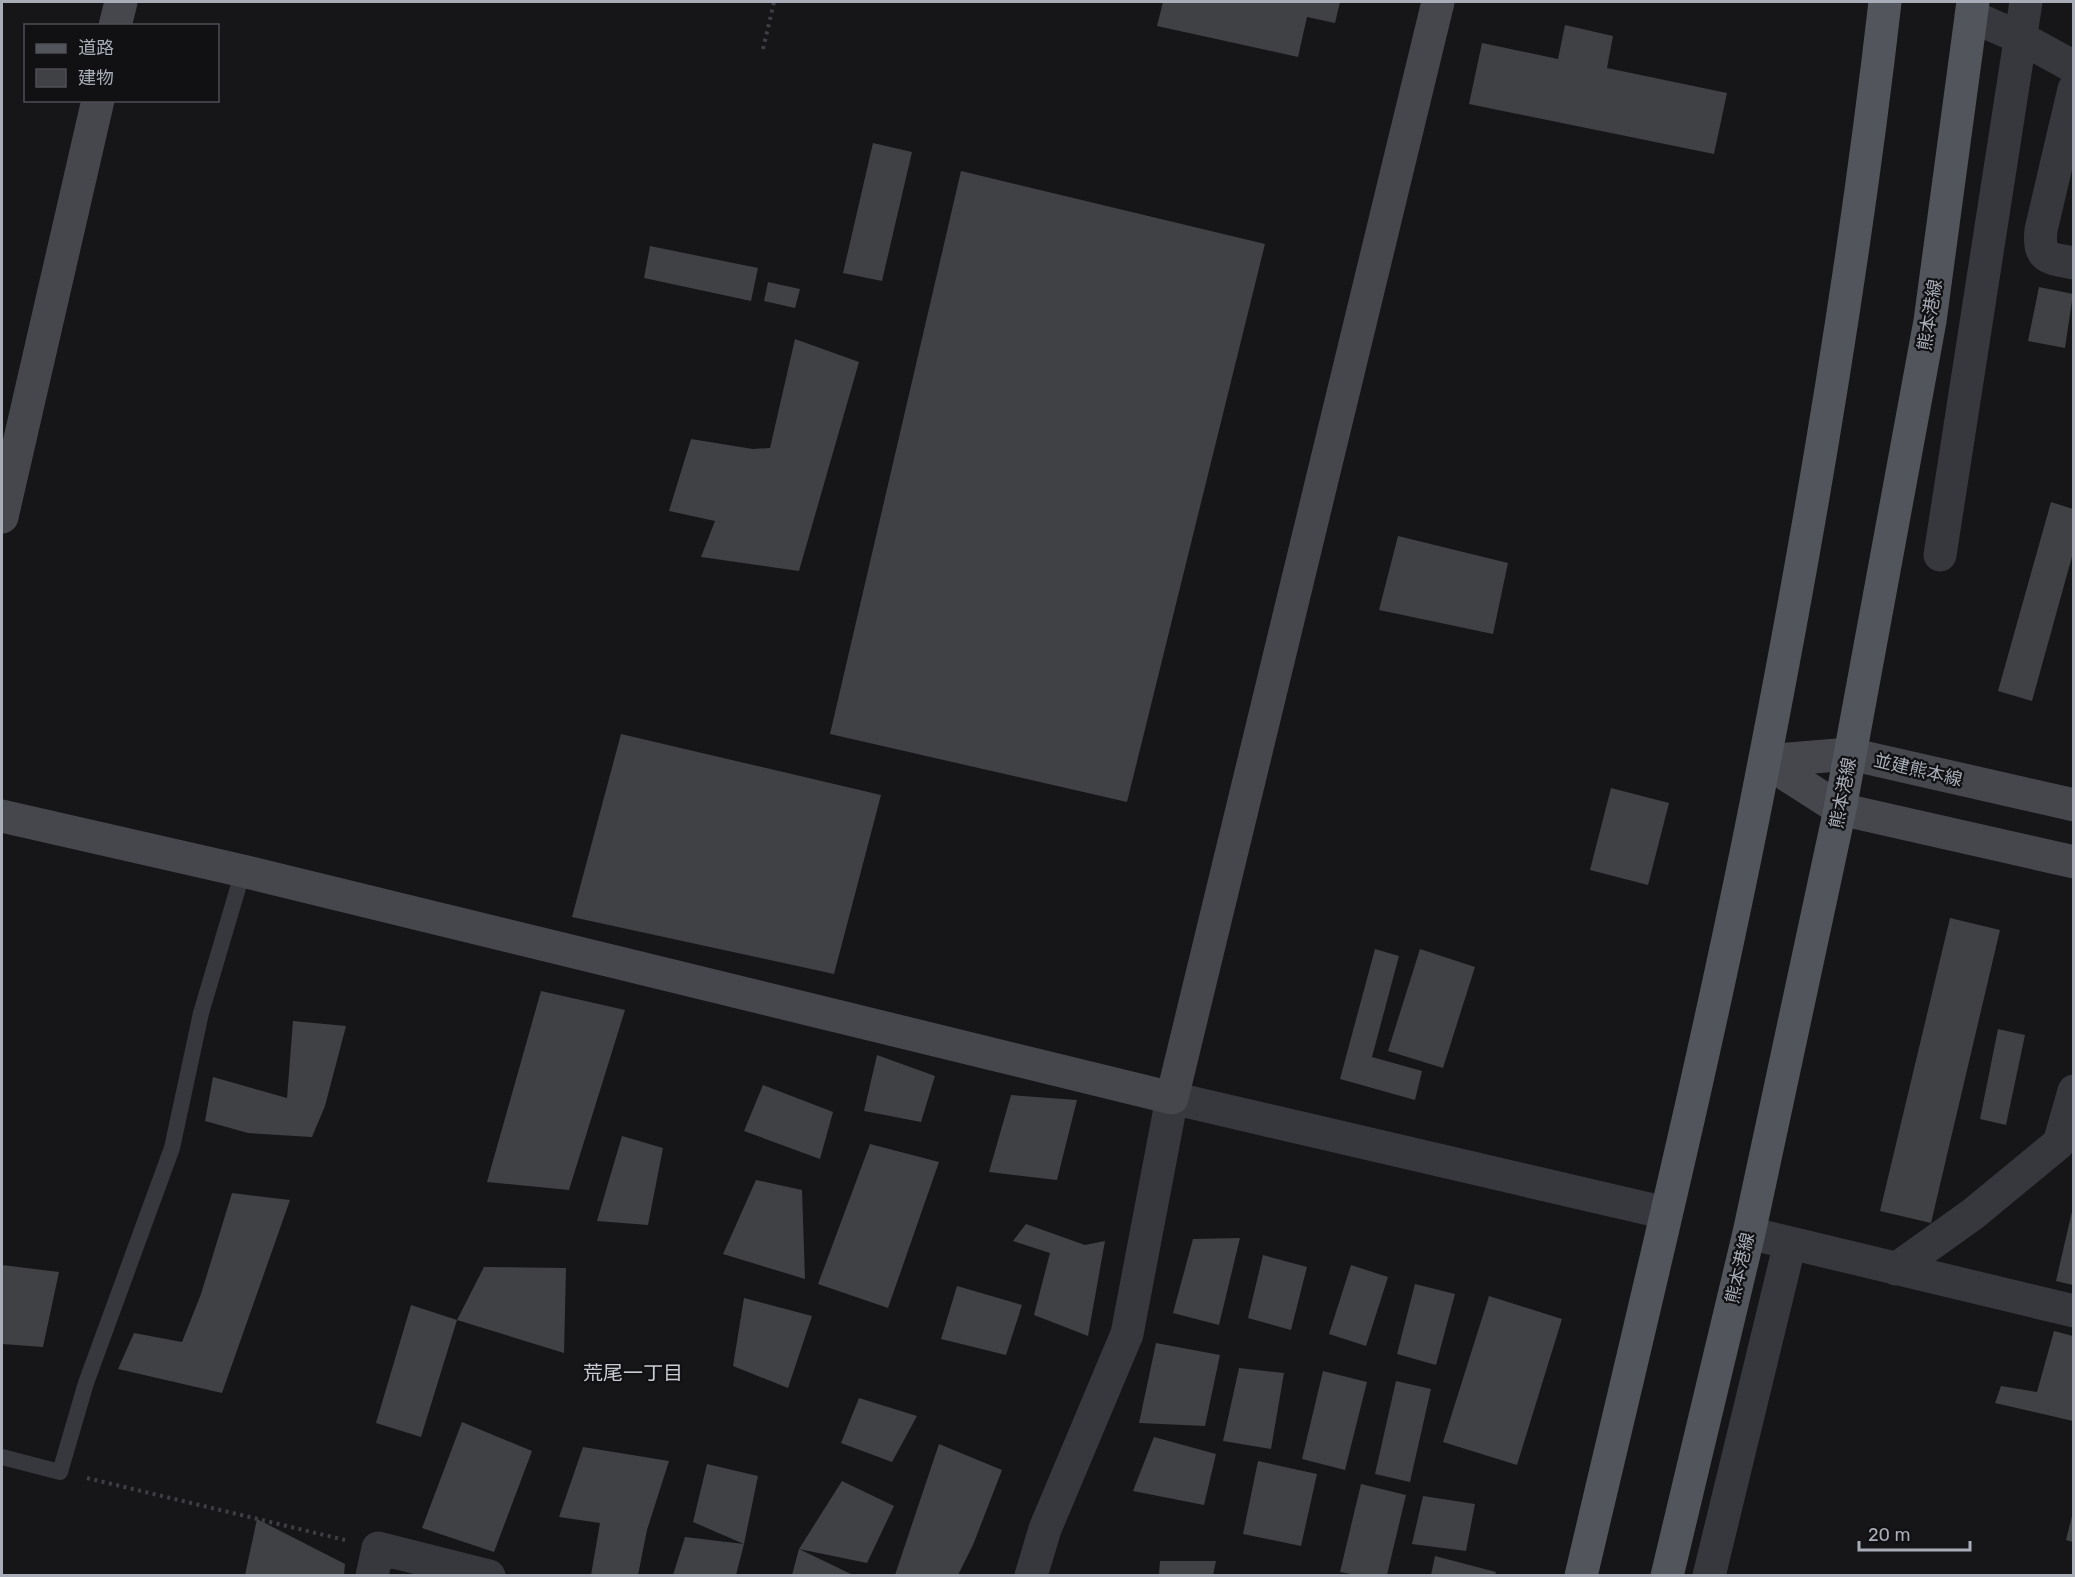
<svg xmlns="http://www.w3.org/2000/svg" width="2075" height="1577" font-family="Rubik,'Noto Sans JP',sans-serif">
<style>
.building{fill:#404145}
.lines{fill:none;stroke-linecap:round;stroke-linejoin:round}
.path{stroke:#3d3f44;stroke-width:4;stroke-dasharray:3 4.5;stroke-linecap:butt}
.lane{stroke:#37383d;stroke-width:16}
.street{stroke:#37383d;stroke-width:33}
.secondary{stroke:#45474d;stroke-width:33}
.primary{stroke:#53555c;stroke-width:33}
.labels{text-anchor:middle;stroke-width:4.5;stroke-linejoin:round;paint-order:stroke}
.street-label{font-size:18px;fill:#a8adb8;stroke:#111113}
.neighbourhood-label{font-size:20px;fill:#c9ccd4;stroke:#111113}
</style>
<rect width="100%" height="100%" fill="#161618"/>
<path class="building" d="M1163,2H1340L1335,23L1307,17L1298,57L1157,26Z
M1565,25L1613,36L1607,68L1727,93L1714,154L1469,104L1482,43L1558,59Z
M873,143L912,152L882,281L843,273Z
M961,171L1265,244L1127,802L830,734Z
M650,246L758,268L751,301L644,278Z
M768,282L800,289L795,308L764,301Z
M2039,287L2073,294L2065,348L2028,341Z
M795,339L859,362L799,571L701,557L715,521L669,511L691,439L753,449L770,448Z
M2051,502L2073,509V553L2032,701L1998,691Z
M1398,536L1508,563L1493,634L1379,610Z
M621,734L881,795L834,974L572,917Z
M1611,788L1669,803L1648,885L1590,870Z
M1950,918L2000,930L1931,1223L1880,1211Z
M1375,949L1399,956L1372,1057L1422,1071L1415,1100L1340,1079Z
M1420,949L1475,967L1443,1068L1388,1051Z
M541,991L625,1010L569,1190L487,1182Z
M293,1021L346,1026L325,1106L312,1137L248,1133L205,1121L213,1077L287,1098Z
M1998,1029L2025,1035L2006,1125L1980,1119Z
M877,1055L935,1076L921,1122L864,1111Z
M763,1085L833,1112L820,1159L744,1131Z
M1011,1095L1077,1100L1057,1180L989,1172Z
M622,1136L663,1148L648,1225L597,1221Z
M870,1144L939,1162L888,1308L818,1284Z
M756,1180L802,1190L805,1279L723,1254Z
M232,1193L290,1200L222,1393L118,1369L134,1333L182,1342L201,1294Z
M2073,1207V1285L2056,1281Z
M1026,1224L1085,1245L1105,1241L1088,1336L1034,1315L1050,1253L1013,1241Z
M1240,1238L1219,1325L1173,1313L1193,1239Z
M1263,1255L1307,1267L1291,1330L1248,1318Z
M2,1265L59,1272L43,1347L2,1344Z
M1351,1265L1388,1277L1366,1346L1329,1334Z
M484,1267L566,1268L564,1353L457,1320L421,1437L376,1423L411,1305L457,1320Z
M1415,1284L1455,1294L1436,1365L1397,1354Z
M957,1286L1022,1305L1006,1355L941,1339Z
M1489,1296L1562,1319L1517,1465L1443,1442Z
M744,1298L812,1316L788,1388L733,1366Z
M2054,1331L2073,1336V1421L1995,1403L2001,1386L2037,1392Z
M1156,1343L1220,1355L1205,1426L1139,1423Z
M1239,1368L1284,1373L1271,1449L1223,1441Z
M1323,1371L1367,1382L1345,1470L1302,1459Z
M1396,1381L1431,1389L1410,1482L1375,1474Z
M859,1398L917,1416L892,1462L841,1443Z
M462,1422L532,1451L494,1552L422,1528Z
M1154,1437L1216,1454L1204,1505L1133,1491Z
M939,1444L1002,1470L973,1545L958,1575H895Z
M583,1447L669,1461L647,1530L638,1575H591L600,1523L559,1517Z
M1258,1461L1317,1474L1301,1546L1243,1534Z
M707,1464L758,1476L744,1544L736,1575H673L685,1537L744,1544L693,1522Z
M842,1481L894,1506L867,1563L799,1549Z
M1361,1484L1406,1495L1387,1575H1356L1340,1572Z
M1423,1496L1475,1504L1466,1551L1412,1544Z
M2073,1512V1542L2066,1540Z
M257,1519L345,1564L344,1575H245Z
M799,1549L853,1575H792Z
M1435,1556L1496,1572L1495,1575H1431Z
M1160,1561H1216L1213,1575H1159Z"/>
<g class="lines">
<path class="path" d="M763,49L774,2
M87,1478L345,1540"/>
<path class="lane" d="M2,1457L60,1472L86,1383L172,1148L201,1013L243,871"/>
<path class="street" d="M1971,16L2021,38L2074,67
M2074,89L2041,230C2038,259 2048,258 2074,263
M1940,555L2026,2
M1749,1233L2074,1311
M1896,1269L1973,1214L2059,1143L2074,1091
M372,1576L378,1548L489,1576
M1031,1576L1045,1529L1127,1334L1172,1098L1666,1213
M1709,1576L1790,1243"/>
<path class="secondary" d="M115,26L121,2
M2,517L98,100
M1765,761L1840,809L2074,862
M1765,761L1850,754L2074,805
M2,816L243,871L1172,1098L1438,2"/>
<path class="primary" d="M1581,1576C1645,1304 1712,1032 1765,758C1814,507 1856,255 1885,2
M1667,1576L1749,1233L1840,809L1930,321L1973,2"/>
</g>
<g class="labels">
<g class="street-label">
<text transform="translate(1930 315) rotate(-81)" y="6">熊本港線</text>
<text transform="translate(1918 770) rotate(13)" y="6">並建熊本線</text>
<text transform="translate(1843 793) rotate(-79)" y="6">熊本港線</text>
<text transform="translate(1740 1268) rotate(-77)" y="6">熊本港線</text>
</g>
<g class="neighbourhood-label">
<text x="633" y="1380">荒尾一丁目</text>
</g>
</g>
<rect width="2075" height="1577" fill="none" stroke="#a8adb8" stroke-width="6"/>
<rect x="24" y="24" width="195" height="78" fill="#111113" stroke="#4d4f55" stroke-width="1.5"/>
<rect x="36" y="44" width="30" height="9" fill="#53555c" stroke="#4d4f55" stroke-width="1.5"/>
<text x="78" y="54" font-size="18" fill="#a8adb8">道路</text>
<rect x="36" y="69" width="30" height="18" fill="#404145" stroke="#4d4f55" stroke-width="1.5"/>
<text x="78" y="84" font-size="18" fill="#a8adb8">建物</text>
<path d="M1859 1541v9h111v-9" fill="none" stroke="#a8adb8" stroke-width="3"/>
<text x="1868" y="1541" font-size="18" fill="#a8adb8" stroke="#111113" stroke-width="4.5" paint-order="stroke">20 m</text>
</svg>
